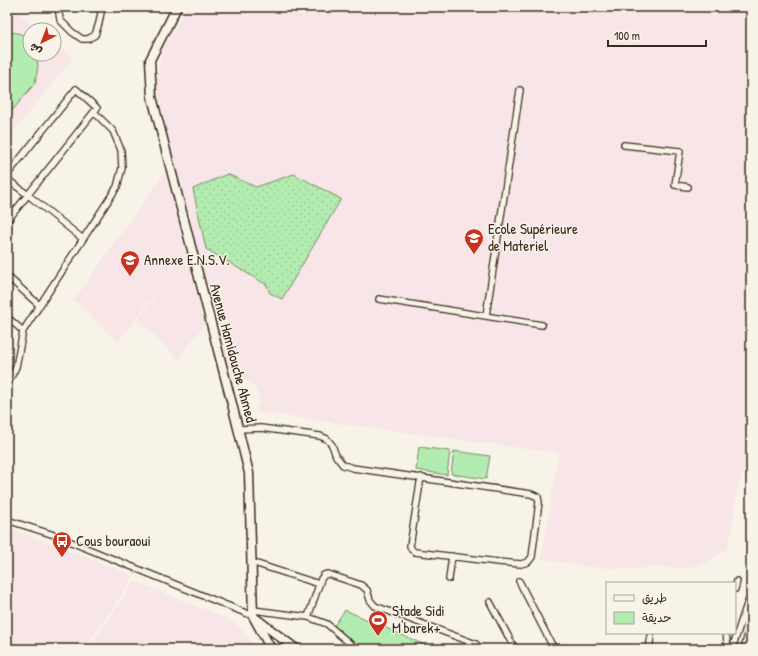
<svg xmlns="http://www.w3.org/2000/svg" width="758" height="656" font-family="'Patrick Hand','Playpen Sans Arabic',sans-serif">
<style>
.built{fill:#f7e5e7}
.grass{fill:url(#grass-dots);stroke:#778b67}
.green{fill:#b3ecb0;stroke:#778b67}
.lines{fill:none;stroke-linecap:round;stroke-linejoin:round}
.street-casing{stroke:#3b2a1e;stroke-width:8}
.secondary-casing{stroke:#3b2a1e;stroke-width:11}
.street{stroke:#f7f3e8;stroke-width:5.5}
.secondary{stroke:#f7f3e8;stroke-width:8}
.labels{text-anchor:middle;stroke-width:3;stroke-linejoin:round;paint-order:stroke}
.poi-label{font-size:15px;fill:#3b2a1e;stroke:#f7f3e8;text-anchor:start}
.street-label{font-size:15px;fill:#3b2a1e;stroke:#f7f3e8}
</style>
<defs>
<pattern id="grass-dots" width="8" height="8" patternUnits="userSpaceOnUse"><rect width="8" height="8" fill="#b3ecb0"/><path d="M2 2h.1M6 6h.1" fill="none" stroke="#9bcb97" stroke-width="1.8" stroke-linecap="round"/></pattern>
</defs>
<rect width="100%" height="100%" fill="#f7f3e8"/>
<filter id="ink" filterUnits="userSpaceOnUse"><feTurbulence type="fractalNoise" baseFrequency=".025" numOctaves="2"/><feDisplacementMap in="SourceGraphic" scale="8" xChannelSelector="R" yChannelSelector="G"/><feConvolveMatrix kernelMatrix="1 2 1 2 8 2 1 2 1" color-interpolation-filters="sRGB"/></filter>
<g filter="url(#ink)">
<path class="built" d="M7,7H11L39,30H30V54H54V42L73,58L7,139Z
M187,7H751V467H745L736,493L732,529L727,548L707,563L686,568L657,567L631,569L589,567L541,559L559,453L255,412L260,401L255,387L249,381L244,379L231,380L169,148L156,86L162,50Z
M165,172L205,324L178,359L138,320L173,271L118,342L74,300Z
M7,527L134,576L85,649H7Z
M135,581L230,620L239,626L255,649H88Z"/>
<path class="grass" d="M227,174L256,187L294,174L341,199L282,299L270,293L267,285L206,249L193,189Z"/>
<path class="green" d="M7,32C15,32 28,34 30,43C31,47 30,51 30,54H36L38,66L35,83L7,117Z
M419,447L450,451L447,475L416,470Z
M454,451L490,456L486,479L451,474Z
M345,610L434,649H363L334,626Z"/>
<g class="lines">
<g class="street-casing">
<path id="street" d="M58,7L60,20L72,32L82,39H88L95,35L99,23L102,7
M624,145L680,151L675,185L688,187
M7,175L76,89L97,108L7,221
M7,179L28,195L83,239
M7,276L39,305
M379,299L542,325
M486,316L520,90
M7,317L23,331
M7,385L16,367L23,331L117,187L122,168L121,150L113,131L94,112
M239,429L261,428L320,436L327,439L332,445L336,456L343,465L353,468L531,494L538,497L539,502L532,557L528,562L521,564L498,562L415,552L412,550L410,546L421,477
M7,520L54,535L253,616
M251,562L319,584
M449,579L452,556
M519,581L554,649
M735,589L737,581
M490,602L515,649
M253,610L308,617
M726,633L728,649
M356,649L327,624L308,617L321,579L324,575L328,574L361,585L367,590L370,600L375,606L476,644L479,649
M649,649L651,636
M732,649L746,607L751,594
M744,649L751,622"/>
</g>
<g class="secondary-casing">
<path id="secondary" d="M177,7L150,60L152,97L232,404L249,473L253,616L271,649
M255,618L296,649"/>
</g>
<use href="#street" class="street"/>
<use href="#secondary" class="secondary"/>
</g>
</g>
<defs>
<g id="university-pin" transform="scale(1)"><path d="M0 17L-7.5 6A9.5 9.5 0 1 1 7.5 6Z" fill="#c8321e" stroke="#f7f3e8"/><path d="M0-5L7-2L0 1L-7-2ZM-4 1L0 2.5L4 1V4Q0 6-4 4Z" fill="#fff"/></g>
<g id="bus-pin" transform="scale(1)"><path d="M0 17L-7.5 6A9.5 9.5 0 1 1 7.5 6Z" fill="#c8321e" stroke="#f7f3e8"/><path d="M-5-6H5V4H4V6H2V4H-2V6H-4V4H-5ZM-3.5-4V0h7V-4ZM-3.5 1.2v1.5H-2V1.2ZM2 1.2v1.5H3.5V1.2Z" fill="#fff"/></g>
<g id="stadium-pin" transform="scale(1)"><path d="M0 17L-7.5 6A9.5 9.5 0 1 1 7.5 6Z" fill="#c8321e" stroke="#f7f3e8"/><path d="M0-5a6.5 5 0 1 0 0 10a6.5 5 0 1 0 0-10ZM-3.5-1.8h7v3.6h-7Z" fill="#fff"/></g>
</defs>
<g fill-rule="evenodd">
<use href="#university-pin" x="474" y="238"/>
<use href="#university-pin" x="130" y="260"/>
<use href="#bus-pin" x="62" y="541"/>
<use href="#stadium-pin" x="378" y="620"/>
</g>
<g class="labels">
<g class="poi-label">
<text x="488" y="234">Ecole Supérieure<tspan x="488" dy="17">de Materiel</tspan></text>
<text x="144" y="265">Annexe E.N.S.V.</text>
<text x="76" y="546">Cous bouraoui</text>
<text x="392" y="616">Stade Sidi<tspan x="392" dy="17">M'barek+</tspan></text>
</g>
<g class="street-label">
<text transform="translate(233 353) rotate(75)" y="5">Avenue Hamidouche Ahmed</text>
</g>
</g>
<rect width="758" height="656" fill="none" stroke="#f7f3e8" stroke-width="24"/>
<rect x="12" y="12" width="734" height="632" fill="none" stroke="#3b2a1e" stroke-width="1.5" filter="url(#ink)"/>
<rect x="606" y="582" width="130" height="52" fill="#f7f3e8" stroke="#aca397"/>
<rect x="614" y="595" width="20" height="6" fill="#f7f3e8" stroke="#aca397"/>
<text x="642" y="602" font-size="12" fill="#3b2a1e">طريق</text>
<rect x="614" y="612" width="20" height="12" fill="#b3ecb0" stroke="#aca397"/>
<text x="642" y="622" font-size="12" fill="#3b2a1e">حديقة</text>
<g transform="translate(42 42) rotate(222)"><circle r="19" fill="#f7f3e8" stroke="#aca397"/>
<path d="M0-3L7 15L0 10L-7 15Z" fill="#c8321e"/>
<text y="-6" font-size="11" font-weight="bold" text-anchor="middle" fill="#3b2a1e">ش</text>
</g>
<path d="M608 40v6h98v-6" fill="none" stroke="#3b2a1e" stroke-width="2"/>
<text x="614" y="40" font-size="12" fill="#3b2a1e" stroke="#f7f3e8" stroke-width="3" paint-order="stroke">100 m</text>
</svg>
